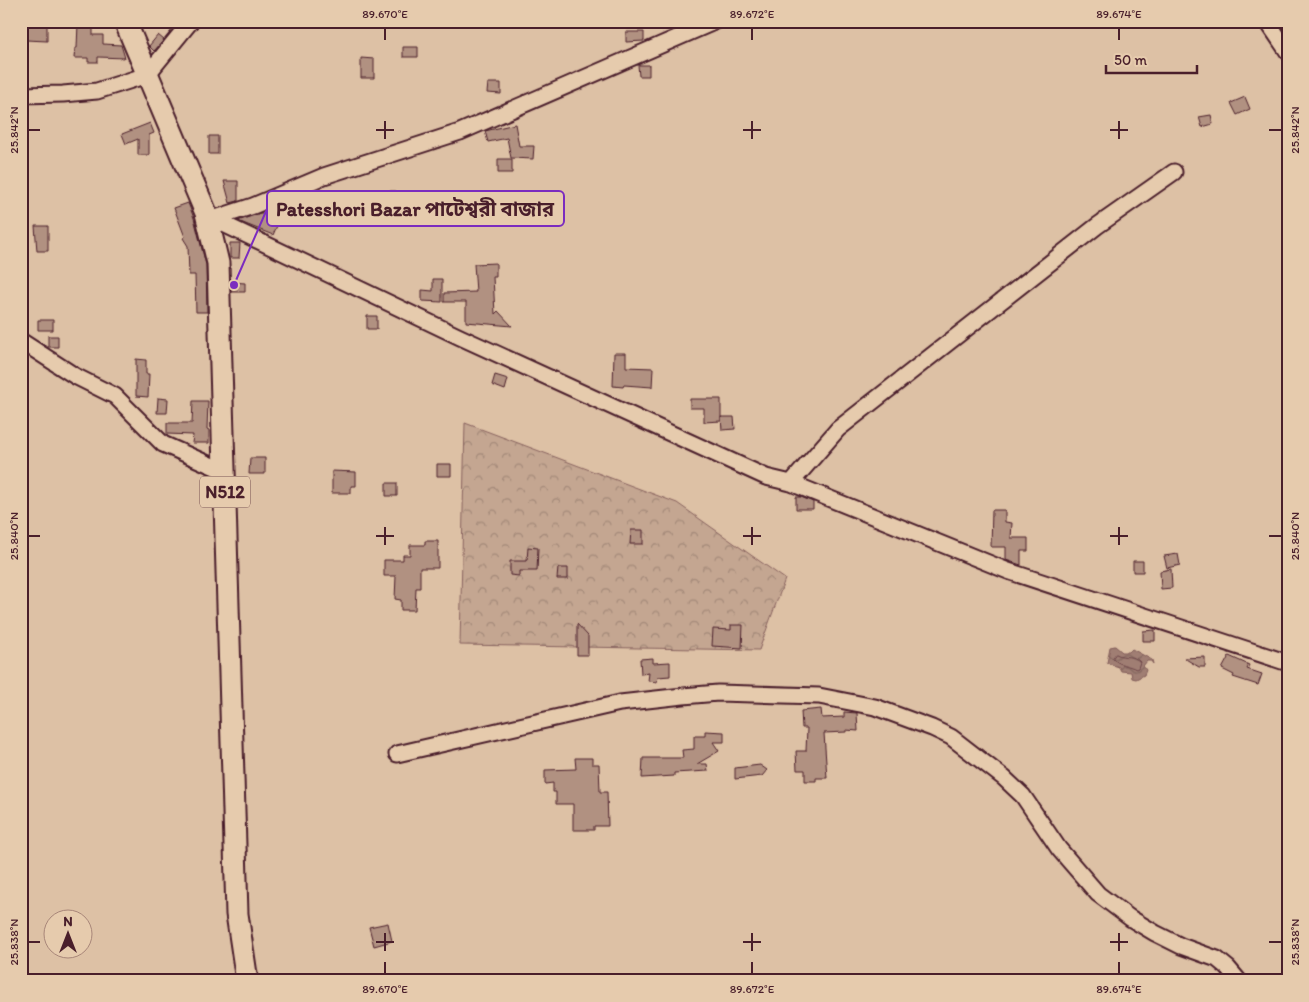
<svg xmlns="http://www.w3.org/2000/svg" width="1309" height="1002" font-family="Itim,'Noto Sans Bengali',sans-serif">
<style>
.forest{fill:url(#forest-crowns);stroke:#87625e}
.water{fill:url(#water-waves);stroke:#7e5856}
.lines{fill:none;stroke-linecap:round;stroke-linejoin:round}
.shore{stroke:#6c4548;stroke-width:1}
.building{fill:#b19181;stroke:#4a1f2b}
.minor-casing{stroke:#4a1f2b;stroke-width:19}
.highway-casing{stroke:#4a1f2b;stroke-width:25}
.minor{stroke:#e6cbad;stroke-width:15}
.highway{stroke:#e6cbad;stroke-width:21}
.ticks{fill:none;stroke:#4a1f2b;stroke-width:2}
.labels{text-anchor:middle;stroke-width:4.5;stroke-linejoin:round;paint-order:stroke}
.shield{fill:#e6cbad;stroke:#795352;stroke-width:1}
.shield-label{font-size:18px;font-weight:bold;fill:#4a1f2b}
.leader{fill:none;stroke:#7b2cbf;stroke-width:2}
.callout-dot{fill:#7b2cbf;stroke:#e6cbad;stroke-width:2}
.callout{fill:#e6cbad;stroke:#7b2cbf;stroke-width:2}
.callout-label{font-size:20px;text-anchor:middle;font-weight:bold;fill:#4a1f2b}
.neatline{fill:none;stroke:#4a1f2b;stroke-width:2}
.ticks-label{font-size:12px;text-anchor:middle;fill:#4a1f2b}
</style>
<defs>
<pattern id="forest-crowns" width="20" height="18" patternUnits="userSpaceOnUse" patternTransform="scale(1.25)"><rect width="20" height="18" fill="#c4a691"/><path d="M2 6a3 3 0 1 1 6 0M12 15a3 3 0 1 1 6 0" fill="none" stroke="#a18777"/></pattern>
<pattern id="water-waves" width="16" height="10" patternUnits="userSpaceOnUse" patternTransform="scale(1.25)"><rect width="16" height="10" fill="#a07e73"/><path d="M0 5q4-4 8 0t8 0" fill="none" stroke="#84675f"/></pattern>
</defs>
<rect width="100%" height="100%" fill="#ddc1a5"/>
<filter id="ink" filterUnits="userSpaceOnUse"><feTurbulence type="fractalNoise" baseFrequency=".02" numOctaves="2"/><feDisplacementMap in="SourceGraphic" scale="10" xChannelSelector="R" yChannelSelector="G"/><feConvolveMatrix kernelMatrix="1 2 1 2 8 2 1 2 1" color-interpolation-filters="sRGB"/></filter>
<g filter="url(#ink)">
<path class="forest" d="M465,423L677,503L785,579L759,650L460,645Z"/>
<path class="water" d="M1115,646L1122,652H1129L1132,649L1152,660L1153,664L1151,661H1147L1143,666L1146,670L1144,675L1136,679L1132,678L1131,672L1121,671L1119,667L1107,663L1110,647Z"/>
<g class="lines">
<path class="shore" d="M1116,654C1125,659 1133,654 1140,662L1138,668L1136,669C1129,665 1117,665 1113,658Z"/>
</g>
<path class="building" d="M27,21H47V41L26,40Z
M78,23L93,24V35H103V44L121,45L125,58L98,57V62H88V58H74L75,48H77Z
M626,32H644V41L626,42Z
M158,35L164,40L154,51L149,46Z
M403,47H418V57H403Z
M361,58L374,59V78H361Z
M638,65H649V76H639Z
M488,83H501V94L487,93Z
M1245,97L1250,109L1237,115L1231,103Z
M1211,115L1213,124L1202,127L1199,117Z
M150,123L154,133L149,135V155H138V139L126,144L122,134Z
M515,124L519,146H534L533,159L511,158L507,138L488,142L485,131Z
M209,136H218V154H209Z
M498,159H512V173H498Z
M224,181H238V201L230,203Z
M381,191H396V202H381Z
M188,203L194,218L206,265L207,312H196L195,275H189L188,246L183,238L185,237L174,208Z
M276,206H282V221H279L273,235L238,221L260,213H270V209Z
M35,226H48V251H37Z
M230,243H240L239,258H230Z
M496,263V277H493L495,314L498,311L512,326L466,322V302H444V293L476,292L474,264Z
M433,279H442V302L422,301V290L433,291Z
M231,282L245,283V292H231Z
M367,316H377V329H367Z
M38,320H53V330H38Z
M48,336H58V347H48Z
M614,353H626V367L653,368L652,387L624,385L623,387L613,386Z
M136,359L146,360V374H149L148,397L136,396Z
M495,375L508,379L505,390L492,385Z
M158,398L168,399L167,413H157Z
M690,399H721V421L704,422V408H690Z
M193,401H208L207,429L209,430V443H192L193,435L167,434V423H192Z
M721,417H734L735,429L722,430Z
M250,458H265V474H249Z
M437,464H451V476H437Z
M332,471L356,472V486H351V493H332Z
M386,483H397V496H386Z
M796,497H801L813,502V509H796Z
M992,510H1005V522L1012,523L1011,538H1028V551H1021V565L1006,560V547H991Z
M631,530H643V544H630Z
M425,541H438V568H420V588H416L415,610H401V600L395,599L396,576H384V560H403V555H410V545H425Z
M528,547L538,548L537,571H519V576L510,575V561H527Z
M1178,554L1180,565L1167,568L1164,556Z
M1133,561H1143V572H1133Z
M558,568H568V579H557Z
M1171,569L1172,588L1161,589L1160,571Z
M577,624L588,636V655H577Z
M731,625H743L742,648L712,646L713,629L731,630Z
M1155,630V641H1143V631Z
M1229,656L1249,665L1247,669L1262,674L1258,685L1233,677L1234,675L1222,669Z
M1205,657V667H1199L1184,658Z
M653,658V663L670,662V676L658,677L657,682L648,681L649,673L641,674L640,659Z
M821,709L822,718L844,717V712L857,713L858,731L846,730V732L824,733L827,778H816V781H805V770H797L796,751H806L807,728H802L801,711Z
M705,731L724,732V742H713L719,751L697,764H707L708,771L674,773V776L642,778L643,758H683L682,750L694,749V736H705Z
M575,758H592V764H599L600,792H607L608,826H594V830H573V804H556V792H553V783L545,784V770L576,769Z
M760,765L767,770L762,776L735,779V768Z
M388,923L392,941L374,946L369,927Z"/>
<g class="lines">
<g class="minor-casing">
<path id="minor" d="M1267,21L1288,52
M21,95L63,94L97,91L147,75L191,21
M206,213L213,219L460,337L766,477L791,483L1008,571L1288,663
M213,219L253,206L324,176L460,132L716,21
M21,341L75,376L115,396L163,444L224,471
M791,483L838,429L1097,226L1174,172
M397,754L620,703L683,696L718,693L819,696L875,707L932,728L951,737L1004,778L1023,796L1059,849L1098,894L1130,918L1155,933L1181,946L1217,959L1228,968L1239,981"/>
</g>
<g class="highway-casing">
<path id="highway" d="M125,21L206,213L218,263L237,914L247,981"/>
</g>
<use href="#minor" class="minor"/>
<use href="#highway" class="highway"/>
</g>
</g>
<path class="ticks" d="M385,28V40M752,28V40M1119,28V40M385,121V139M752,121V139M1119,121V139M28,130H40M376,130H394M743,130H761M1110,130H1128M1269,130H1282M385,527V545M752,527V545M1119,527V545M28,536H40M376,536H394M743,536H761M1110,536H1128M1269,536H1282M385,933V951M752,933V951M1119,933V951M28,942H40M376,942H394M743,942H761M1110,942H1128M1269,942H1282M385,962V974M752,962V974M1119,962V974"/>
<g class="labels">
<rect class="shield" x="200" y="476.5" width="50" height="31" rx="4"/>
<g class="shield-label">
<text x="225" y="498">N512</text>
</g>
</g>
<path class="leader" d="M234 285L267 209"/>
<circle class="callout-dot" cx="234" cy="285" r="5"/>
<rect class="callout" x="267" y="191" width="297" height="35" rx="5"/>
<g class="callout-label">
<text x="415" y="216">Patesshori Bazar পাটেশ্বরী বাজার</text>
</g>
<rect width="1309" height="1002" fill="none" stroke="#e6cbad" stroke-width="55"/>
<g transform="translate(68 934)"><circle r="24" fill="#e6cbad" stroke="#a88679"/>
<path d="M0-4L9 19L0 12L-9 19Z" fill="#4a1f2b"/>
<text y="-8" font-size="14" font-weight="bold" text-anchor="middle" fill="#4a1f2b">N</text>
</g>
<path d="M1106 65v8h91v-8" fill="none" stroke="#4a1f2b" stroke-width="2.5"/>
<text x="1114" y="65" font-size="15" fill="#4a1f2b" stroke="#e6cbad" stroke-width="4" paint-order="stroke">50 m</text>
<rect x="28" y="28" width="1254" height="946" class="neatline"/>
<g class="ticks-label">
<text x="385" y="18">89.670°E</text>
<text x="752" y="18">89.672°E</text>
<text x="1119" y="18">89.674°E</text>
<text transform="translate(14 130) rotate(-90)" y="4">25.842°N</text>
<text transform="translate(1295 130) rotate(-90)" y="4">25.842°N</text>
<text transform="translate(14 536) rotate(-90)" y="4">25.840°N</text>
<text transform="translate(1295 536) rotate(-90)" y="4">25.840°N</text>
<text transform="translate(14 942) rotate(-90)" y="4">25.838°N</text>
<text transform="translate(1295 942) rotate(-90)" y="4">25.838°N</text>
<text x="385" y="993">89.670°E</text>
<text x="752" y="993">89.672°E</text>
<text x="1119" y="993">89.674°E</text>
</g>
</svg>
